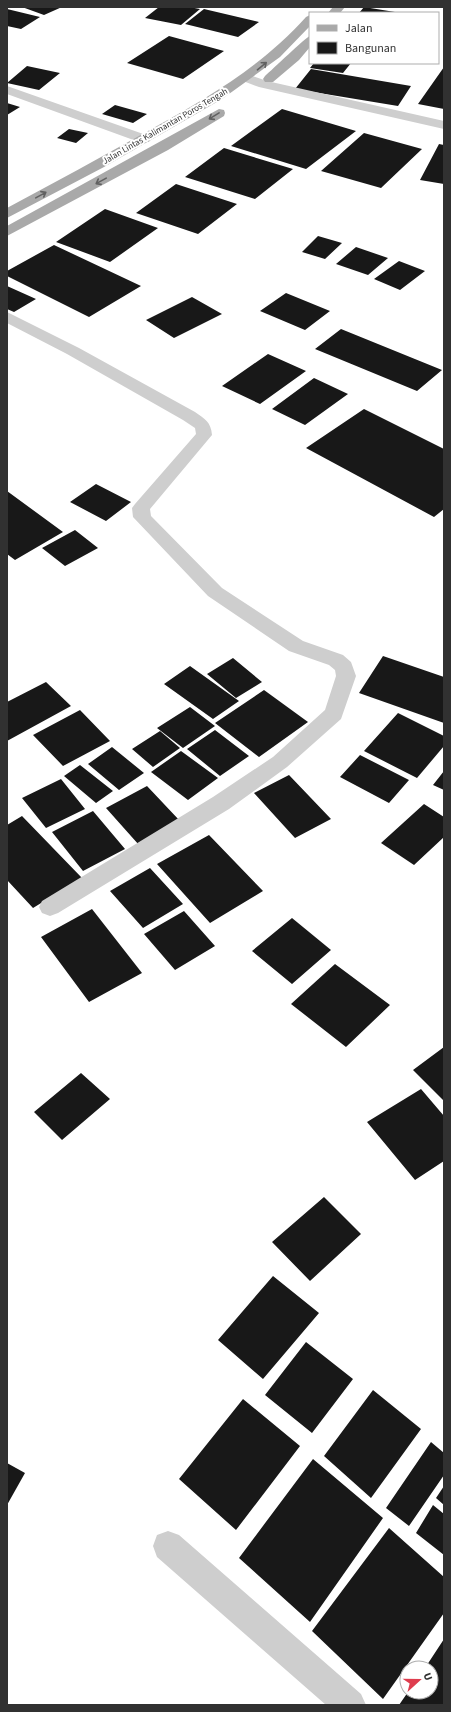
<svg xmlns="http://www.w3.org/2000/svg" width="451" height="1712" font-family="'Source Sans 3',sans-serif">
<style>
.building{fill:#181818}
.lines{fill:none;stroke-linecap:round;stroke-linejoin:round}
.minor{fill:#cecece;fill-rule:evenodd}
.primary{fill:#a9a9a9;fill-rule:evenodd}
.oneway{stroke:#616161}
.labels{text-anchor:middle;stroke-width:4;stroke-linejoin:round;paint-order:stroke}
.far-street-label{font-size:9px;fill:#313131;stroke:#fff}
</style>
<rect width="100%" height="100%" fill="#fff"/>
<path class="building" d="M22,7H62L44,15Z
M159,7H189L200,9L181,25L145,18Z
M364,7L395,12V13H359Z
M7,9L40,17L21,29L7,26Z
M204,9L259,22L238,37L185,24Z
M169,36L224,51L183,79L127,63Z
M314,63H351L343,73L310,68Z
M27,66L60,73L39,90L7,83Z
M444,67V109L418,104Z
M311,69L411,86L398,106L295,89Z
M7,103L20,107L7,115Z
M115,105L147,114L133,123L102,114Z
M282,109L356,131L306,169L231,146Z
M69,129L88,133L76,143L57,138Z
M364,133L422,149L381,188L321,171Z
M439,144L444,145V184L420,180Z
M224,148L293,169L255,199L185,177Z
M176,184L237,204L198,234L136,213Z
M105,209L158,228L110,262L56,242Z
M318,236L342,243L325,259L302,252Z
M54,245L141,286L89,317L7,276V271Z
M356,247L388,258L368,275L336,264Z
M399,261L425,271L400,290L374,279Z
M7,286L36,299L14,312L7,309Z
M286,293L330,311L305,330L260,311Z
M192,297L222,314L174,338L146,320Z
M341,329L442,370L417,391L315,349Z
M268,354L306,371L260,404L222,386Z
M314,378L348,394L305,425L272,409Z
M364,409L444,449V509L434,517L306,448Z
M96,484L131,502L106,521L70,502Z
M7,491L63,532L15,560L7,554Z
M75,530L98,548L65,566L42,548Z
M383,656L444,677V723L359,693Z
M233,658L262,682L236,698L207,674Z
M190,666L239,701L213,719L164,684Z
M46,682L71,706L7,741V702Z
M264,690L308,722L259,757L215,723Z
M190,707L215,726L183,748L157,728Z
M80,710L110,741L63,766L33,735Z
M398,713L444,736V746L417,778L364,751Z
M215,730L249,756L220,776L187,749Z
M160,731L180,748L153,767L132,749Z
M112,747L144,773L119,790L88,764Z
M181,751L218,778L188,800L151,772Z
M360,755L409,780L389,803L340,777Z
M80,765L113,791L96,803L64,776Z
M444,771V790L433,785Z
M289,775L331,819L295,838L254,793Z
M61,779L85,809L46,828L22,798Z
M147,786L180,821L139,845L106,808Z
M424,804L444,817V837L414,865L381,843Z
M93,811L125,849L83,871L52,832Z
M22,816L82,878L33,908L7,880V825Z
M209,835L263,891L210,923L157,864Z
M150,868L183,904L143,928L110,891Z
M92,909L142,973L89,1002L41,937Z
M184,911L215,946L175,970L144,934Z
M292,918L331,950L292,984L252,951Z
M335,964L390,1005L346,1047L291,1004Z
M444,1047V1101L413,1070Z
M81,1073L110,1099L62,1140L34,1112Z
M421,1089L444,1116V1161L415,1180L367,1122Z
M324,1197L361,1234L310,1281L272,1242Z
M273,1276L319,1313L263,1379L218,1340Z
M306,1342L353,1379L312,1433L265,1395Z
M373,1390L421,1429L371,1498L324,1456Z
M243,1399L300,1446L236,1530L179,1479Z
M431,1442L444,1453V1475L409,1526L386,1508Z
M313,1459L383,1518L310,1622L239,1558Z
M7,1463L25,1473L7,1505Z
M444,1486V1505L436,1498Z
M433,1505L444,1514V1555L416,1533Z
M389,1528L444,1577V1613L383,1699L312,1631Z
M444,1639V1705H399L408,1692H431V1668H425Z"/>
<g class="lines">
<path class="minor" d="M247,74L267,81L444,121V129L259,87L243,81L241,78L243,75Z
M7,86L149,136L151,139L149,142H139L7,94Z
M7,312L79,348L195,412C205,419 211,422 212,435L150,509L151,516L222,588L303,641L343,655L351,662L356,676L341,719L287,767L229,809L58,913L50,916L42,913L39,907L42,901L213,797L273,757L325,710L336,676L335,670L329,665L289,651L208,596L133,517L132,508L135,504L196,434L195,428L183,420L67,354L7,323Z
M168,1531L179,1535L361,1694L366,1705H326L157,1557L153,1546L157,1535Z"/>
<path class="primary" d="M333,7H345L340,13H328Z
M310,15V26L280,57L222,99L104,167L7,218V208C54,183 101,157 148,131C207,98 260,68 306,17Z
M310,36V47L299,60L273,82H265L263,79L265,76C272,70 306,37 310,36Z
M219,109L224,110L225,113L224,116L168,150L7,236V226Z"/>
</g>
<defs><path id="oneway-shaft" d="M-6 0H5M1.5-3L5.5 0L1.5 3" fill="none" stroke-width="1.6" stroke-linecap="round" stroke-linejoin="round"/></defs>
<g class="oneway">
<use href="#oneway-shaft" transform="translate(262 66) rotate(-40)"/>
<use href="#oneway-shaft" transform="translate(214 116) rotate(148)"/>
<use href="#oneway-shaft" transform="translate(101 181) rotate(151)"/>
<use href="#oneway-shaft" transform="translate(41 195) rotate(-29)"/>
</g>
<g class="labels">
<g class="far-street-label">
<text transform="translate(165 126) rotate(-30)" y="3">Jalan Lintas Kalimantan Poros Tengah</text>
</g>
</g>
<rect width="451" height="1712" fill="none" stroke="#313131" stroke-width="16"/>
<rect x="309" y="12" width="130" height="52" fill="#ffffff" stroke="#adadad"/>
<rect x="317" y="25" width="20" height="6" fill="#a9a9a9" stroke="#adadad"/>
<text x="345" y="32" font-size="12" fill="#313131">Jalan</text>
<rect x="317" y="42" width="20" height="12" fill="#181818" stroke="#adadad"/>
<text x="345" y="52" font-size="12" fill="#313131">Bangunan</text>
<g transform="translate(419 1680) rotate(69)"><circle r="19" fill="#ffffff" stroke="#adadad"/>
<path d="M0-3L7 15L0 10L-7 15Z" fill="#de3d4e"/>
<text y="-6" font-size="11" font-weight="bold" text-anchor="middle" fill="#313131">U</text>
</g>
</svg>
